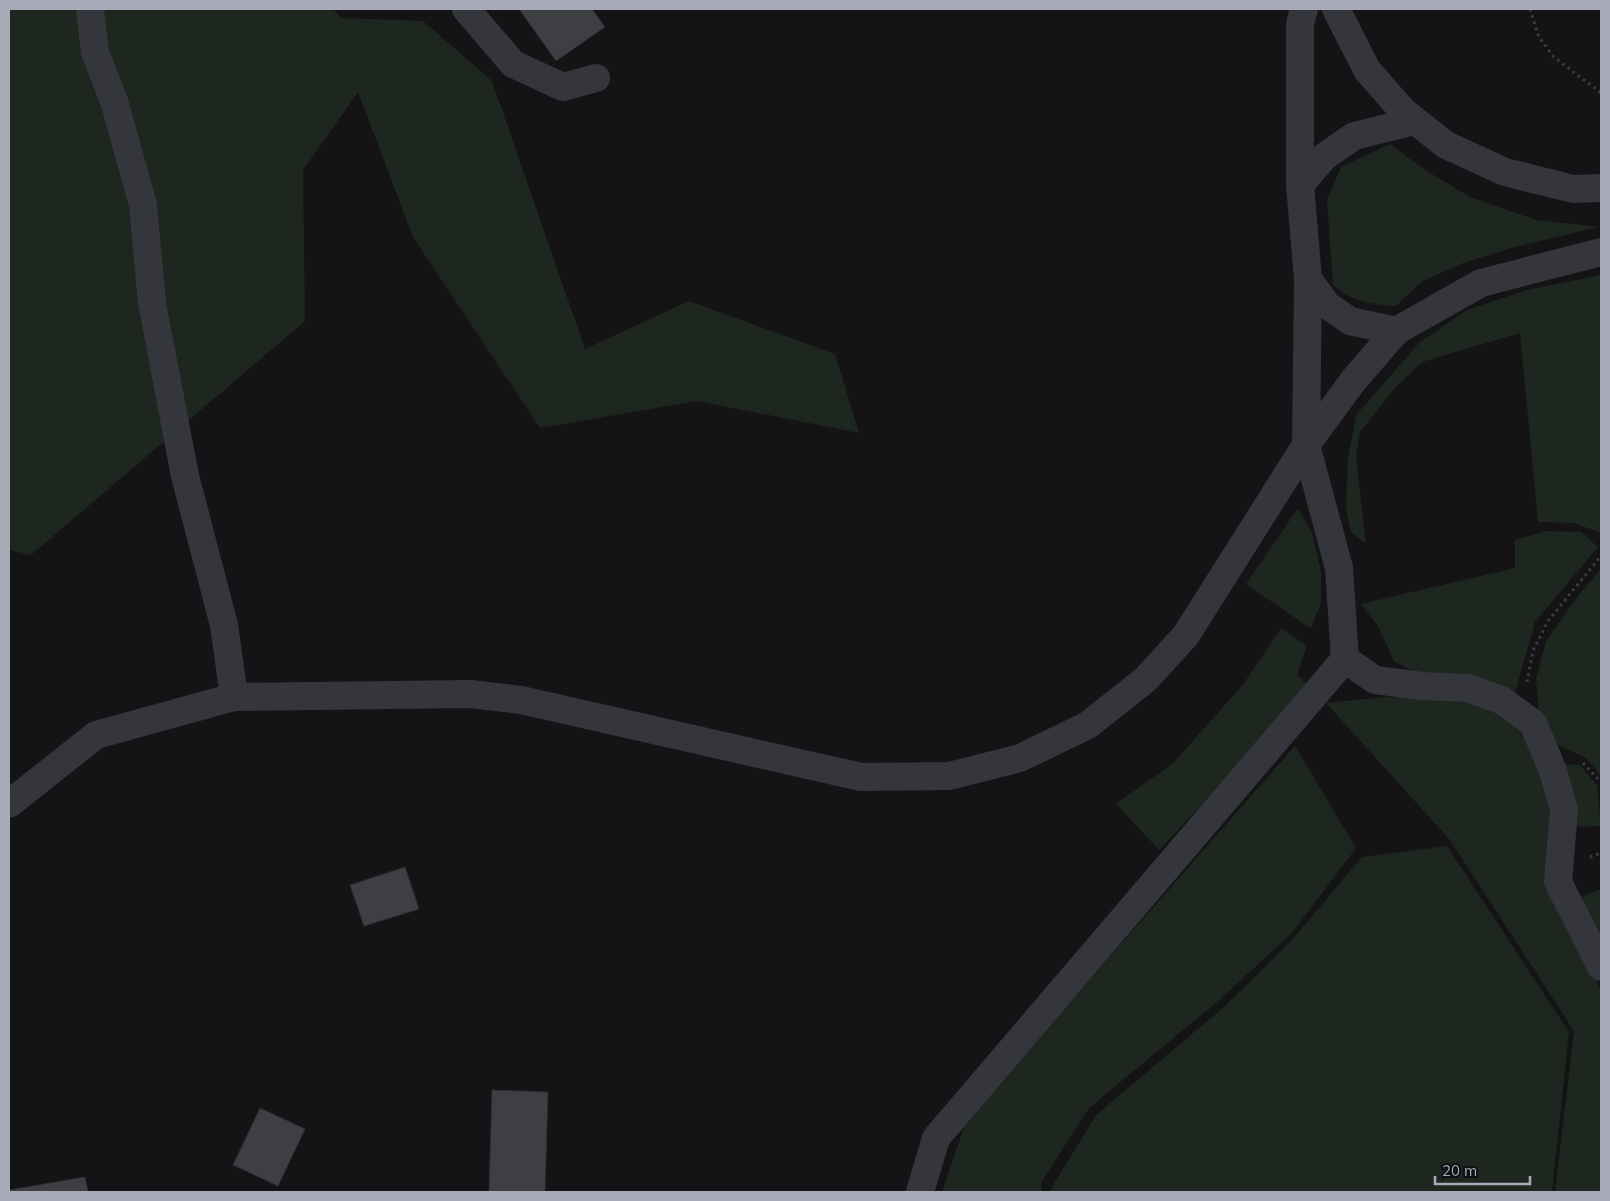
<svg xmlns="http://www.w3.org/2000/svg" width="1610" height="1201" font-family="Mulish,sans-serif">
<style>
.green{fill:#1e2620}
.building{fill:#3e3f43;stroke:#2e2e32}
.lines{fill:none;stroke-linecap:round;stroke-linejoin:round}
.path{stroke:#3b3d42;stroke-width:3;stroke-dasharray:2.5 4;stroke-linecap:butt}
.minor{stroke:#35363b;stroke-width:28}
</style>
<rect width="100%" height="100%" fill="#141416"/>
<path class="green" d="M9,9H333L341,18L423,21L492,81L585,349L689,301L835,354L859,433L697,401L540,428L413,237L358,92L303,170L305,321L31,555L9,550Z
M1390,144L1422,168L1470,197L1536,220L1599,227L1515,247L1463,263L1421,282L1396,306C1368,304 1356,303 1333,285L1327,200L1341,167Z
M1601,275V533L1574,523L1538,522L1520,333L1422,362L1394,389L1360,432L1356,457L1366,544L1351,532L1346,509L1348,459L1356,415L1419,343L1467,310L1527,290Z
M1298,508L1312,533L1321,571V602L1311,629L1246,584Z
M1546,531L1581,532L1598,547L1535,622L1514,696L1480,678L1425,677L1394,661L1378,626L1361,604L1515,568V540Z
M1601,569V776L1586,758L1549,741L1539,711L1536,679L1546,641L1581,592Z
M1281,628L1307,646L1297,675L1312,688L1159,850L1116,804L1173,763L1242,686Z
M1386,697L1467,698L1513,719L1545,768L1550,827L1553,899L1601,990V1154C1599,1167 1601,1179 1601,1192H1555L1574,1031L1450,840L1326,703Z
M1295,746L1356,848L1292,933L1217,1002L1089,1108L1042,1181L1041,1192H942L967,1119Z
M1564,764L1580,765L1597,785L1601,826L1581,827L1570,823Z
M1447,846L1569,1032L1552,1192H1051L1052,1187L1096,1115L1224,1007L1291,941L1362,857Z
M1601,889V947L1577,899Z"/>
<path class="building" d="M519,9H592L605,27L556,61Z
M405,867L419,909L364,926L350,885Z
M492,1090L548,1092L545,1192H489Z
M260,1108L305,1129L278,1186L233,1165Z
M85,1177L88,1192H9V1190Z"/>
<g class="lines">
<path class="path" d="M1530,9L1539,37L1554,57L1601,93
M1527,682L1533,651L1548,621L1601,556
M1583,763L1601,782
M1590,857L1601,853"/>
<path class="minor" d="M90,9L95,52L115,104L143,205L152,303L185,476L224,625L234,697
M466,9L513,64L563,87L596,78
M1304,9L1300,24V185L1308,279L1306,445L1339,568L1345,659L1375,680L1422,686L1468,688L1501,700L1533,723L1553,771L1564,810L1558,882L1601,967
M1336,9L1367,70L1403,111L1446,145L1505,172L1573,189L1601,188
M1300,185L1324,157L1354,136L1415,121
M1308,279L1327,305L1350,321L1396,331
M9,804L96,735L234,697L470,694L521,700L861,777L949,776L1020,758L1088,725L1146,679L1186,635L1306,445L1353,381L1396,331L1481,283L1601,252
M920,1192L936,1138L1345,659"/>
</g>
<rect width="1610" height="1201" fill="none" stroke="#a6abb7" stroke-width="20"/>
<path d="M1435 1176v8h95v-8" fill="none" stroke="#a6abb7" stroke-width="2.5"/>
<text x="1442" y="1176" font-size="15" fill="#a6abb7" stroke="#0f0f11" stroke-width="4" paint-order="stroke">20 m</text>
</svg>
